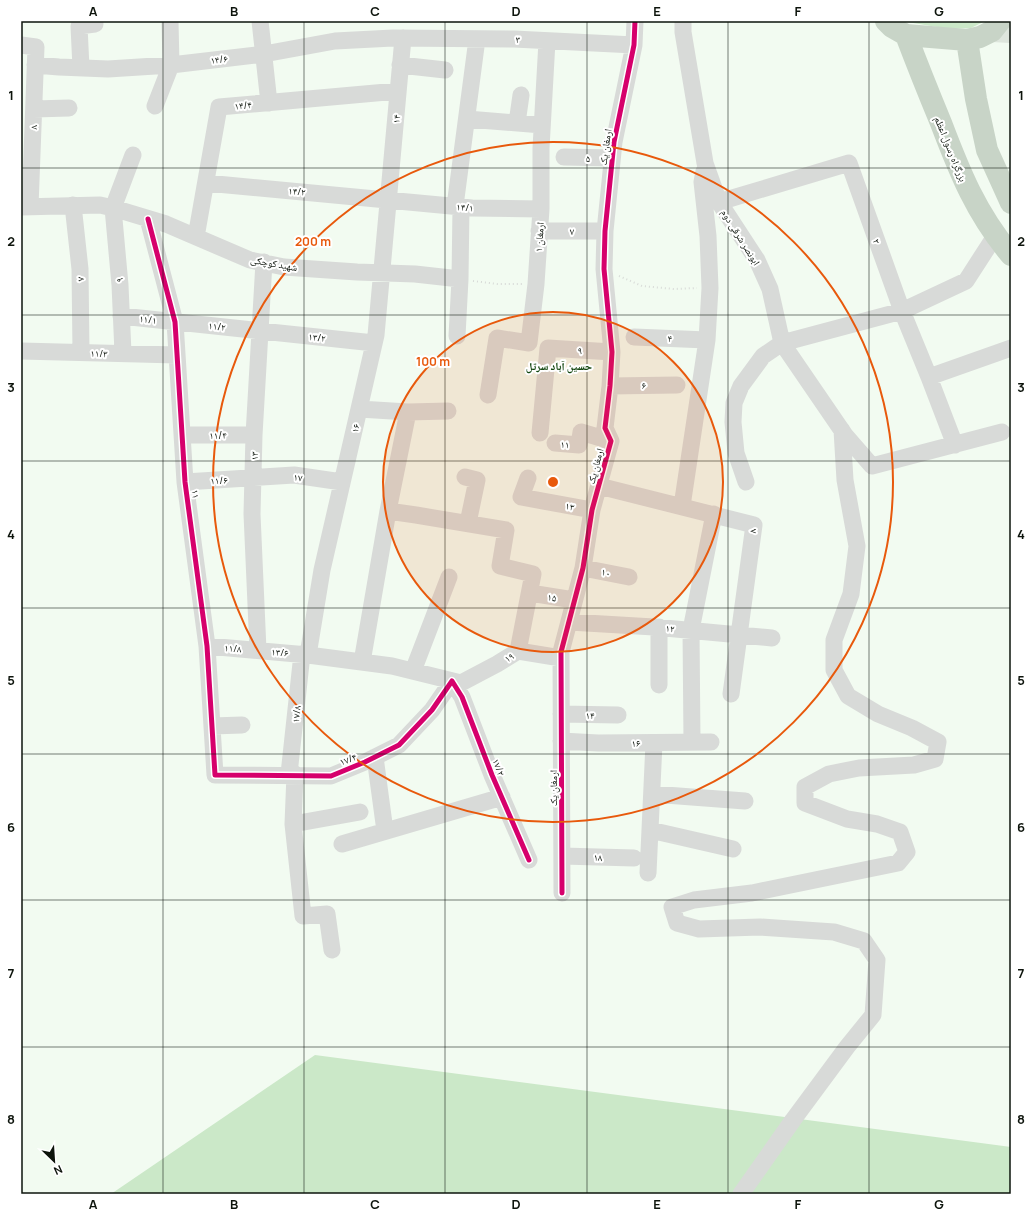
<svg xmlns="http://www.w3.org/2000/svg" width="1032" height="1215" font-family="Manrope,'Noto Naskh Arabic',sans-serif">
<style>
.green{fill:#cbe8c8}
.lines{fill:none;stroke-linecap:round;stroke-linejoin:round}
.path{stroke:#d8dbd8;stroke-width:2;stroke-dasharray:1 3;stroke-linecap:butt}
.minor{stroke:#d8dad8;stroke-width:17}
.major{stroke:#dee6dd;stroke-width:22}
.highway{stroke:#c8d4c7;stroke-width:22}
.cycleway-casing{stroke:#fff;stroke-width:8}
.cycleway{stroke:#d6006c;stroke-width:5}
.grid{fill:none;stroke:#0d140c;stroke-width:1;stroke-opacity:0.55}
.ring{fill:none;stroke:#e8590c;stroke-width:2}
.labels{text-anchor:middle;stroke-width:4;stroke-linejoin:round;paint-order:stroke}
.street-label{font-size:10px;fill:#0d140c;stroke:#fff}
.neighbourhood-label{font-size:11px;font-weight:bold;fill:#12460f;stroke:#fff}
.centre{fill:#e8590c;stroke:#fff;stroke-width:2}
.ring-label{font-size:12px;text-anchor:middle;font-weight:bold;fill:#e8590c;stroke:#fff;stroke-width:4;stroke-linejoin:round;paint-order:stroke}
.neatline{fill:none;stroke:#0d140c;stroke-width:1.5}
.grid-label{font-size:13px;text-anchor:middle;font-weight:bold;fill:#0d140c}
</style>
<rect width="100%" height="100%" fill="#f2fbf1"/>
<path class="green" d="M901,21H985L971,28L949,29Z
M315,1055L1011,1147V1194H111Z"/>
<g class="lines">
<path class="path" d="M619,276L642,286L674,289L697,288
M473,281L497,284H522"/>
<path class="minor" d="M260,21L269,103
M683,21V32L705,163L719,202L757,260L770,289L782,343L763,356L741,386L734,403L733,422L736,453L746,482
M21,45L36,47L30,207
M35,65L59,67L108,69L171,65L264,54L335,41L393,38L514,39L634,45
M400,65L445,70
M81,68L79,26L95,24
M155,106L171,65L170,21
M34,109L69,108
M467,119L542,125
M517,123L521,95
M564,157L612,158
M206,183L472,208L541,209
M719,202L849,163L902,311L929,377L955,445
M73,205L80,269L81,352
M455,206L477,39
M21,207L100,205L113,208L166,224L250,260L284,267L357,272L415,274L460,279
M148,219L175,322L185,482L207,646L215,775L331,776L365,762L399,745L432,710L452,681L462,697L492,775L529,860
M539,231H605
M995,236L966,281L902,311L782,343L845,435L872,466L1002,432
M196,237L219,107L398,91
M121,316L374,343
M457,336L460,279L461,207
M634,337L707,340
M21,351L177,355
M123,353L120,285L113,208L133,155
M929,377L1011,348
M610,386L677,385
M488,395L497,338L529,343L536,284L541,209V148L547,41
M359,409L408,412L448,411
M540,433L548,348L612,352
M182,435H254
M555,443L579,445L581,432L611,441
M465,477L477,480L468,523
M528,478L521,497L592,510
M185,482L294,475L342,482
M599,486L754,525L731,694
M682,506L707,340L710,288L708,236L702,182L704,171
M388,511L416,515L506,530L500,566L533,574L518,651
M583,568L629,577
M530,593L574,600
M569,622L654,627L772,638
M207,646L308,655L392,666L461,683L497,664L518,651L561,658
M258,650L252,514L254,435L264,262
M308,655L322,570L376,335L403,38
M362,662L388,511L408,412
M413,671L449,577
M659,685V627
M561,714L618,715
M212,726L242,725
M561,741L598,743L711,742
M692,742L691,630L714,514
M375,757L385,831
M289,774L302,654
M295,774L293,824L303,916L327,914L332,950
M652,794L745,801
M293,824L360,812
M650,830L733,849
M342,844L502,797
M562,856L634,858
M648,873L654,743
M562,893L561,652L583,568L592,510L611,441L605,428L610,386L612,352L604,269L605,231L614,142L634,45L635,21
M741,1194L793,1120L847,1047L873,1015L877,960L864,941L834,932L760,927L699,929L677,923L672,907L694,900L752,893L898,863L907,852L900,832L877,824L847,819L805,803V787L829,774L859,768L914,765L935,759L938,742L912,728L878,714L848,696L834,670V640L851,594L857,546L845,480L842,430"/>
<path class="major" d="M992,31L1011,32"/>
<path class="highway" d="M886,21L892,27L906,35L967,40L980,37L992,31L1000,21
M906,35C917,64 929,94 941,123C960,173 976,213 1011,255
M967,40L976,99L987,150L1011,203"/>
<g class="cycleway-casing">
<path id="cycleway" d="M148,219L175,322L185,482L207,646L215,775L331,776L365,762L399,745L432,710L452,681L462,697L492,775L529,860
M562,893L561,652L583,568L592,510L611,441L605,428L610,386L612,352L604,269L605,231L614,142L634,45L635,21"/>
</g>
<use href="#cycleway" class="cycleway"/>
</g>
<path class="grid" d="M163,21V1194M304,21V1194M445,21V1194M587,21V1194M728,21V1194M869,21V1194M21,168H1011M21,315H1011M21,461H1011M21,608H1011M21,754H1011M21,900H1011M21,1047H1011"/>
<circle cx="553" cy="482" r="170" fill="#e8590c" fill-opacity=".12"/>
<g class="ring">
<circle cx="553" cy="482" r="170"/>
<circle cx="553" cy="482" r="340"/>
</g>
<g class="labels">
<g class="street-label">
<text transform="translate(518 39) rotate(2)" y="4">۳</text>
<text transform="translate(219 59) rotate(-7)" y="4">۱۴/۶</text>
<text transform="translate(243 105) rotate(-5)" y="4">۱۴/۴</text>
<text transform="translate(396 119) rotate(-85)" y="4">۱۴</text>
<text transform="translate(33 127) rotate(-88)" y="4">۸</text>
<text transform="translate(605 147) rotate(-82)" y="4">ارمغان یک</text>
<text transform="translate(951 149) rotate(68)" y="4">بزرگراه رسول اعظم</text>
<text x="588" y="162">۵</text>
<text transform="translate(297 191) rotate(5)" y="4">۱۴/۲</text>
<text transform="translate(465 207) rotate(5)" y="4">۱۴/۱</text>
<text x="572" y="235">۷</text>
<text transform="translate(539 237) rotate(-86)" y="4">ارمغان ۱</text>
<text transform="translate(741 237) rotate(58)" y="4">ابونصر شرقی دوم</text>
<text transform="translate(877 241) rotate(71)" y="4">۲</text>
<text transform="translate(274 263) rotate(10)" y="4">شهید کوچکی</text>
<text transform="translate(80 279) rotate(-91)" y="4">۷</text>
<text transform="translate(119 280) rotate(-95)" y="4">۹</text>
<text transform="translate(148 319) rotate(7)" y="4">۱۱/۱</text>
<text transform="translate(217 326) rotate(6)" y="4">۱۱/۲</text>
<text transform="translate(317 337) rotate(6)" y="4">۱۳/۲</text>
<text transform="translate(670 338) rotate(2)" y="4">۴</text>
<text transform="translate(580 350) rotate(3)" y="4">۹</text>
<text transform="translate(99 353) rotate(2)" y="4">۱۱/۳</text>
<text transform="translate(644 385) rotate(-1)" y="4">۶</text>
<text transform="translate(355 428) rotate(-77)" y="4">۱۶</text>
<text x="218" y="439">۱۱/۴</text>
<text transform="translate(565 444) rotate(3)" y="4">۱۱</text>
<text transform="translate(254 456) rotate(-89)" y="4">۱۳</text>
<text transform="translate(595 466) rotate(-75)" y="4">ارمغان یک</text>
<text transform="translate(298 477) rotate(5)" y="4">۱۷</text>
<text transform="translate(219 480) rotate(-3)" y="4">۱۱/۶</text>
<text transform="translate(196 494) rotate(83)" y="4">۱۱</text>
<text transform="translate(570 506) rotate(11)" y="4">۱۳</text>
<text transform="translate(752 531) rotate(-91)" y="4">۸</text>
<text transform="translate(606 572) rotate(12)" y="4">۱۰</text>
<text transform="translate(552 597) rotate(9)" y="4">۱۵</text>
<text transform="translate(670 628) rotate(5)" y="4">۱۲</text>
<text transform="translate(233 648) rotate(5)" y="4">۱۱/۸</text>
<text transform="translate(280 652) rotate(5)" y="4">۱۳/۶</text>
<text transform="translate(509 657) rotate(-32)" y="4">۱۹</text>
<text transform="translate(296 714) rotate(-84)" y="4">۱۷/۸</text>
<text transform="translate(590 715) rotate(1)" y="4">۱۴</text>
<text x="636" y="747">۱۶</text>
<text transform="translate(348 759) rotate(-21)" y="4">۱۷/۴</text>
<text transform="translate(499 767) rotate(68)" y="4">۱۷/۲</text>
<text transform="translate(553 788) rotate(-90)" y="4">ارمغان یک</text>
<text transform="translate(598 857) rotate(2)" y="4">۱۸</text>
</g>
<g class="neighbourhood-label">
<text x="559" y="370">حسین آباد سرتل</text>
</g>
</g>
<circle cx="553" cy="482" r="6" class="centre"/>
<g class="ring-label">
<text x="313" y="246">200 m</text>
<text x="433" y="366">100 m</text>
</g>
<rect width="1032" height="1215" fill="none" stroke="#ffffff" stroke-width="44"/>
<g transform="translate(54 1161) rotate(155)" stroke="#ffffff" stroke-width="3" paint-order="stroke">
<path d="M0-3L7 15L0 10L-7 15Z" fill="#0d140c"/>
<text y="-6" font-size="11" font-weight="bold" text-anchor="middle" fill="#0d140c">N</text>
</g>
<rect x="22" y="22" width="988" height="1171" class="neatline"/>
<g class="grid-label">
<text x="93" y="16">A</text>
<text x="234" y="16">B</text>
<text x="375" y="16">C</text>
<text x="516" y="16">D</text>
<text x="657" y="16">E</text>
<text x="798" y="16">F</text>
<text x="939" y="16">G</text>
<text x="11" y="100">1</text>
<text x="1021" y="100">1</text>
<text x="11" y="246">2</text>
<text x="1021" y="246">2</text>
<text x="11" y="392">3</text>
<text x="1021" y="392">3</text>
<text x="11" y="539">4</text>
<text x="1021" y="539">4</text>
<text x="11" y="685">5</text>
<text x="1021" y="685">5</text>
<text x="11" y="832">6</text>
<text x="1021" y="832">6</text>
<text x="11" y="978">7</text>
<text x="1021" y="978">7</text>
<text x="11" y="1124">8</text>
<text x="1021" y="1124">8</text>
<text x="93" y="1209">A</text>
<text x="234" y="1209">B</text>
<text x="375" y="1209">C</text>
<text x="516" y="1209">D</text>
<text x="657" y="1209">E</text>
<text x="798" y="1209">F</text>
<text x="939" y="1209">G</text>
</g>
</svg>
